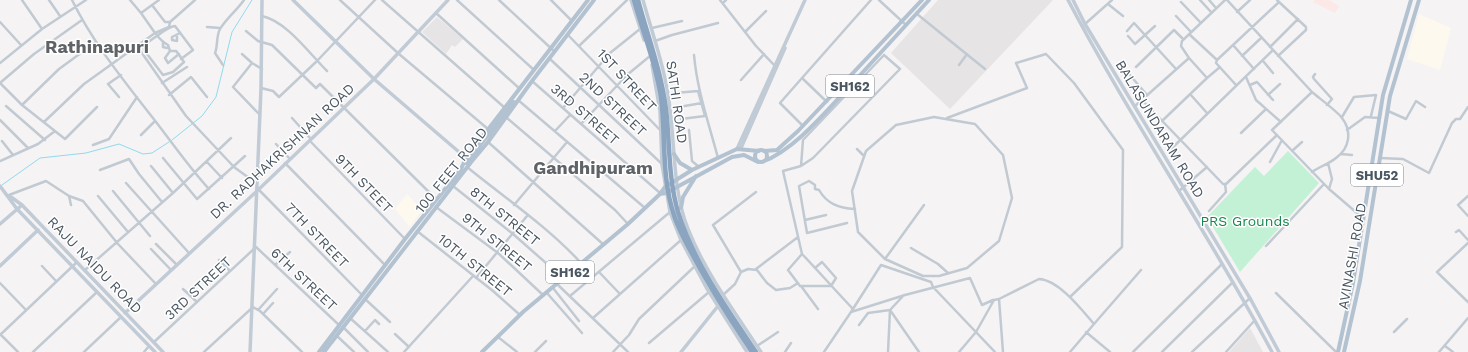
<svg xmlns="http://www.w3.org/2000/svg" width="1468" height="352" font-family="'Work Sans',sans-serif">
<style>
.commercial{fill:#fdf9ef}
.education{fill:#e6e4e5}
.medical{fill:#fce8e6}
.green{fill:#c3f1d5}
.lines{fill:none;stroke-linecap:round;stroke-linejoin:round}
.stream{stroke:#90daee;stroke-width:1}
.street{stroke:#c1cad2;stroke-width:2.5}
.secondary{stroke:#c1cbd6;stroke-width:3.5}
.primary{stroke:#b3c2d1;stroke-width:4}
.highway{stroke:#8ba5c1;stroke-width:4.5}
.labels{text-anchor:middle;stroke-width:3;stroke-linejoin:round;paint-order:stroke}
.shield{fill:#fff;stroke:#808990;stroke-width:1}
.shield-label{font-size:13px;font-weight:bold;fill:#4a5661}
.street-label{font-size:14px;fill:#4a5661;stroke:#fff}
.park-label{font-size:14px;fill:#17864f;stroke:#fff}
.district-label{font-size:18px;font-weight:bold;fill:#5f6368;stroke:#fff}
</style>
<rect width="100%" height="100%" fill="#f5f3f3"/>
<path class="commercial" d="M1419,14L1451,28L1440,70L1407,59Z
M407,194L422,210L410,227L395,209Z"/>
<path class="education" d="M938,0H1053L950,109L891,53Z
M437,17L463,39L455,47L452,45L446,54L422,32Z
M1250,328L1263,352H1229Z"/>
<path class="medical" d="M1314,0H1329L1339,6L1335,13L1313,2Z"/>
<path class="green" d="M1288,151L1319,183L1240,272L1207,217L1255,167L1264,176Z"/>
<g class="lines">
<path class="stream" d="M172,140L202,116L216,97L232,32L252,0
M2,185L40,158L86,153L119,144L143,154L152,153L169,142"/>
<path class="street" d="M22,0L42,29
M49,0L60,16
M72,0C92,41 121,77 149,113C169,138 187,165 209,189
M130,0L141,13
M340,0L399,54L488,129
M382,0L505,108
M457,0L534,70
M499,0L555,52
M551,0L572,21
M720,0L756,46L775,66
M879,0L906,25
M1200,0L1211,12
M1209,0L1216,8
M1227,0L1312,92L1272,130L1329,189L1364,219
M1181,2L1201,23
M723,3L726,0
M1108,4L1123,16
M152,5L165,22H170
M1237,12L1250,0
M436,13L520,89
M917,14L985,69
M262,16C286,21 309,53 327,71
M1176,16L1191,32
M82,20L34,54L0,83L22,105L65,139L97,107
M0,22L21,45
M1085,24L1112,0
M207,27L220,28
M652,28L682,21
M246,31L258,41L272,45L316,88L320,84L436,199
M1127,31L1134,23L1176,69
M745,32L766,11
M1189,34L1217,60
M568,35L661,131
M177,36V41L172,40V37L180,33
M1128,36L1135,44L1155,26
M655,41L672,35L718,23
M163,43V47L167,48
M580,45L627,0
M1233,45L1254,69
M137,46L186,116L234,167L249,178L257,180
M1270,47L1298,19
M170,51L165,58L168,63L179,54
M242,54L252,63L262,69
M694,55C697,90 709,124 718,158
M1242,56L1261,38
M1278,56L1306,30V27L1279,2
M1189,58L1207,78L1220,67
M181,59L193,50L175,26C168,26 151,41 144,45V50L163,75L173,72L184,62C181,58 179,54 176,51H170L168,45C162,42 159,38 155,33L169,27L170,22L195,0
M550,59L662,164
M1263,61L1273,73
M0,63L42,29L86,0
M252,63L233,87L260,115
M223,65L215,53C218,46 216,36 220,29C226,19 237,10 244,0
M959,65L967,54
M1136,67L1174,30L1183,39
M1129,74L1147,95
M1315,74L1313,77L1314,79L1332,99L1327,105
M1246,77L1256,100L1281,122
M802,78L780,103L803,126
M741,80L764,54
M532,81L660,193
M162,83L187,67
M1236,85L1216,63L1217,60L1279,2L1277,0
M1250,85L1257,82L1273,100
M261,88L273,91L279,97L317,61L375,0
M1312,92C1319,98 1338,112 1342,118C1352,131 1350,148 1336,158C1329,164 1320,166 1312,172
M675,93L698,91
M1190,94L1207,113
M169,95L191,77L207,97
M1268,95L1280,84
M119,97L108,84L121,75
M518,100L645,208
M1142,100L1223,184H1226L1277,135
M827,102L802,78L871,0
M22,105L59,69L96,42
M6,106L45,140
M1135,106L1189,58L1181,46L1182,41L1225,0
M679,107L702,103
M563,108L610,53L640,29
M1388,111L1406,119L1416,101L1425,107
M934,117L975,124L1003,155L1012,198L999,241L967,268L939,276H923L885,259L858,232L852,191L866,151L896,125Z
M1342,117L1354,97L1376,95L1371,116
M292,118L311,139
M507,118L615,210L628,224
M947,118L1027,88L1016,63L1046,54L1074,83L1123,150L1122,247L1070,297
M681,119L705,116L698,91
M0,120L28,148
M1162,121L1207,78
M44,122L84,84L155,33L141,13L159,0
M581,124L627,75L650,56
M689,130L692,161L699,167
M1347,130L1365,117L1379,118
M555,131L570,115
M1241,133L1266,109
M141,135L155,121
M2,141L13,155
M310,141L405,239
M488,142L604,245
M276,144L290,159
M93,145L109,139L137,97
M857,149L864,156
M1292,151L1302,142
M1168,152L1273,50
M1341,154L1352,155
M163,158L197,199L245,156
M1380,158L1403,159L1429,173L1452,123L1456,119H1460L1468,107
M0,161L38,144L55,131
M207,162L222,178
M1270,162L1282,140
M285,163L385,265
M1328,163L1332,179L1329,189
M151,166L173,193
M801,166L803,140L884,55L900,69L813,158L801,166L783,171L802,254
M467,167C505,198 548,227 581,263
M100,170L129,159L139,174L162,202
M126,183L189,253
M453,186L513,234L563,278
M113,191L150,236
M257,191L259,190L265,196L362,295
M1179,191L1207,167
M9,195L46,181L69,196L83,201L118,244L156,284
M69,196L71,205
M98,196L128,232
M1468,196L1458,205L1468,216
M514,205L567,142
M436,207L498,253L543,295
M1209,211L1226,192L1225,184
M805,220L826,215
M847,223L807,233L799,186L809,181L815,185V189L819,190C827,204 839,208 855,209
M417,231L493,291L520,315
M1456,232L1459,230L1468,240
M1468,243L1437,272L1468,302
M156,244L177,265
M1266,246L1324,184
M911,248L938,264L948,273
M151,249L171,270
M885,259L924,205
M219,260L230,271
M275,265L290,252
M42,266L56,281
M815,268L822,262L836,278L831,286H800L788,270L802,254C819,272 836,291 853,309
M756,269L798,237
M85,270L173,193L231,138
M599,272L620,294
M741,272L748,269L757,270L767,283L776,290L790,288L798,283
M476,278L527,216
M0,283L26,310
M557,284L628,352
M801,286L818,309
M553,288L579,321
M183,289L197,302
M547,293L582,333
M1276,293L1336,352
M723,295L735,284L741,272L713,225L756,192
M570,296L670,212
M365,299L390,322
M999,299L1003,352
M258,310L277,289
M851,312L881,265L931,282L933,287L995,352
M263,314L273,303
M350,318L388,352
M593,318L681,240
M1094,324L1141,270
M859,325L868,313L890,310L904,295
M343,327L368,352
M365,331L375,320L379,324
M1086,332L1110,352
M1394,332L1407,319
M0,334L18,352
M395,334L409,347
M0,335L77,262
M337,336L354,352
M498,337L517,352
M154,342L256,247L339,325
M649,343L709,292
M757,346L778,332
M1445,346L1453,352
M33,352L97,292
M84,352L121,317
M144,352L149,346
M204,352L253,307L260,311L302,352
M404,352L473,276
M535,352L546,341
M613,352L629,335L639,319L695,266
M785,352L791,343
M824,352L851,312L905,295L970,278L982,305L993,300
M888,352L890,310L919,352
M959,352L976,332L994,300L999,299L1039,279C1059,280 1082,310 1094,324L1070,352
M1133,352L1222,264
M1162,352L1233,282
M1192,352L1250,298
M1226,352L1255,320
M1439,352L1468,318"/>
<path class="secondary" d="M293,0L374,79L466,158
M631,0L644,40
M643,0C653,36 666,71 670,109C675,148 673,192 688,229C705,272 736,314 761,352
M1068,0C1131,120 1208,232 1272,352
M1073,0L1085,24L1251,300L1279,352
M652,65L660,111L662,165L670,212L681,240L706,287L747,352
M741,148L785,48
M737,149L805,0
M0,186L17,209L155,352
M11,197L22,205L163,352
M0,224L22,205
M0,266L38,230
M125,313L257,191L374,79L448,0
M250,352L261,88L262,0
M681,352L718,306"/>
<path class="primary" d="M755 156a6 6 0 1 1 12 0a6 6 0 1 1-12 0Z
M764,151L777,150L798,131L922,0
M674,154L680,163L692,170
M762,162C796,149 827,110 852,84C878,56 903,28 929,0
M466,163L514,102
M660,194L666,193L732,157L744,155L758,162
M681,208L683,197L696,176
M319,352L405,239L461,169L466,158L588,0
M324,352L472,161L488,142L532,81L594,0
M482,352L523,312L628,224L660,194L665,187L692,170L737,149L759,151
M1338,352L1353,283L1383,95L1411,0
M1344,352L1360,281L1390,96L1419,0"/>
<path class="highway" d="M634,0C643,33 656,63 661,97C666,136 661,177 674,215C679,231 688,246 696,261C713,293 732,322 752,352
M638,0C648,37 661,71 666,109C670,143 668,178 678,212C693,261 727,309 756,352"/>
</g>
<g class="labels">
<g class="shield">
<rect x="826" y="75" width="48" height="22" rx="3"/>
<rect x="1351" y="164" width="52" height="22" rx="3"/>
<rect x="546" y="261" width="48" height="22" rx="3"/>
</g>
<g class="shield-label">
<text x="850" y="91">SH162</text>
<text x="1377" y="180">SHU52</text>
<text x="570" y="277">SH162</text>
</g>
<g class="street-label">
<text transform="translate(627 80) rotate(47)" y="5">1ST STREET</text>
<text transform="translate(677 102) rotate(82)" y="5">SATHI ROAD</text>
<text transform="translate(613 104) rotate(43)" y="5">2ND STREET</text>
<text transform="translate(585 114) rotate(41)" y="5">3RD STREET</text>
<text transform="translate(1160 129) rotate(59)" y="5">BALASUNDARAM ROAD</text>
<text transform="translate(282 151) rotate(-43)" y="5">DR. RADHAKRISHNAN ROAD</text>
<text transform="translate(451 170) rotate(-51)" y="5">100 FEET ROAD</text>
<text transform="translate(364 183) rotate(46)" y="5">9TH STEET</text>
<text transform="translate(505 216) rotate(39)" y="5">8TH STREET</text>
<text transform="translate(317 235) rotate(46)" y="5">7TH STREET</text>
<text transform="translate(497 242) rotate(39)" y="5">9TH STREET</text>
<text transform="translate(1352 256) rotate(-80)" y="5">AVINASHI ROAD</text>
<text transform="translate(95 265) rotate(46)" y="5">RAJU NAIDU ROAD</text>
<text transform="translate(475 265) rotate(39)" y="5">10TH STREET</text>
<text transform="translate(304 279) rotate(43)" y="5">6TH STREET</text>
<text transform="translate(198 288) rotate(-43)" y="5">3RD STREET</text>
</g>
<g class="park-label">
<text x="1245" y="226">PRS Grounds</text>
</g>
<g class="district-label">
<text x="97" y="53">Rathinapuri</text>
<text x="593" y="174">Gandhipuram</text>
</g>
</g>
</svg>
